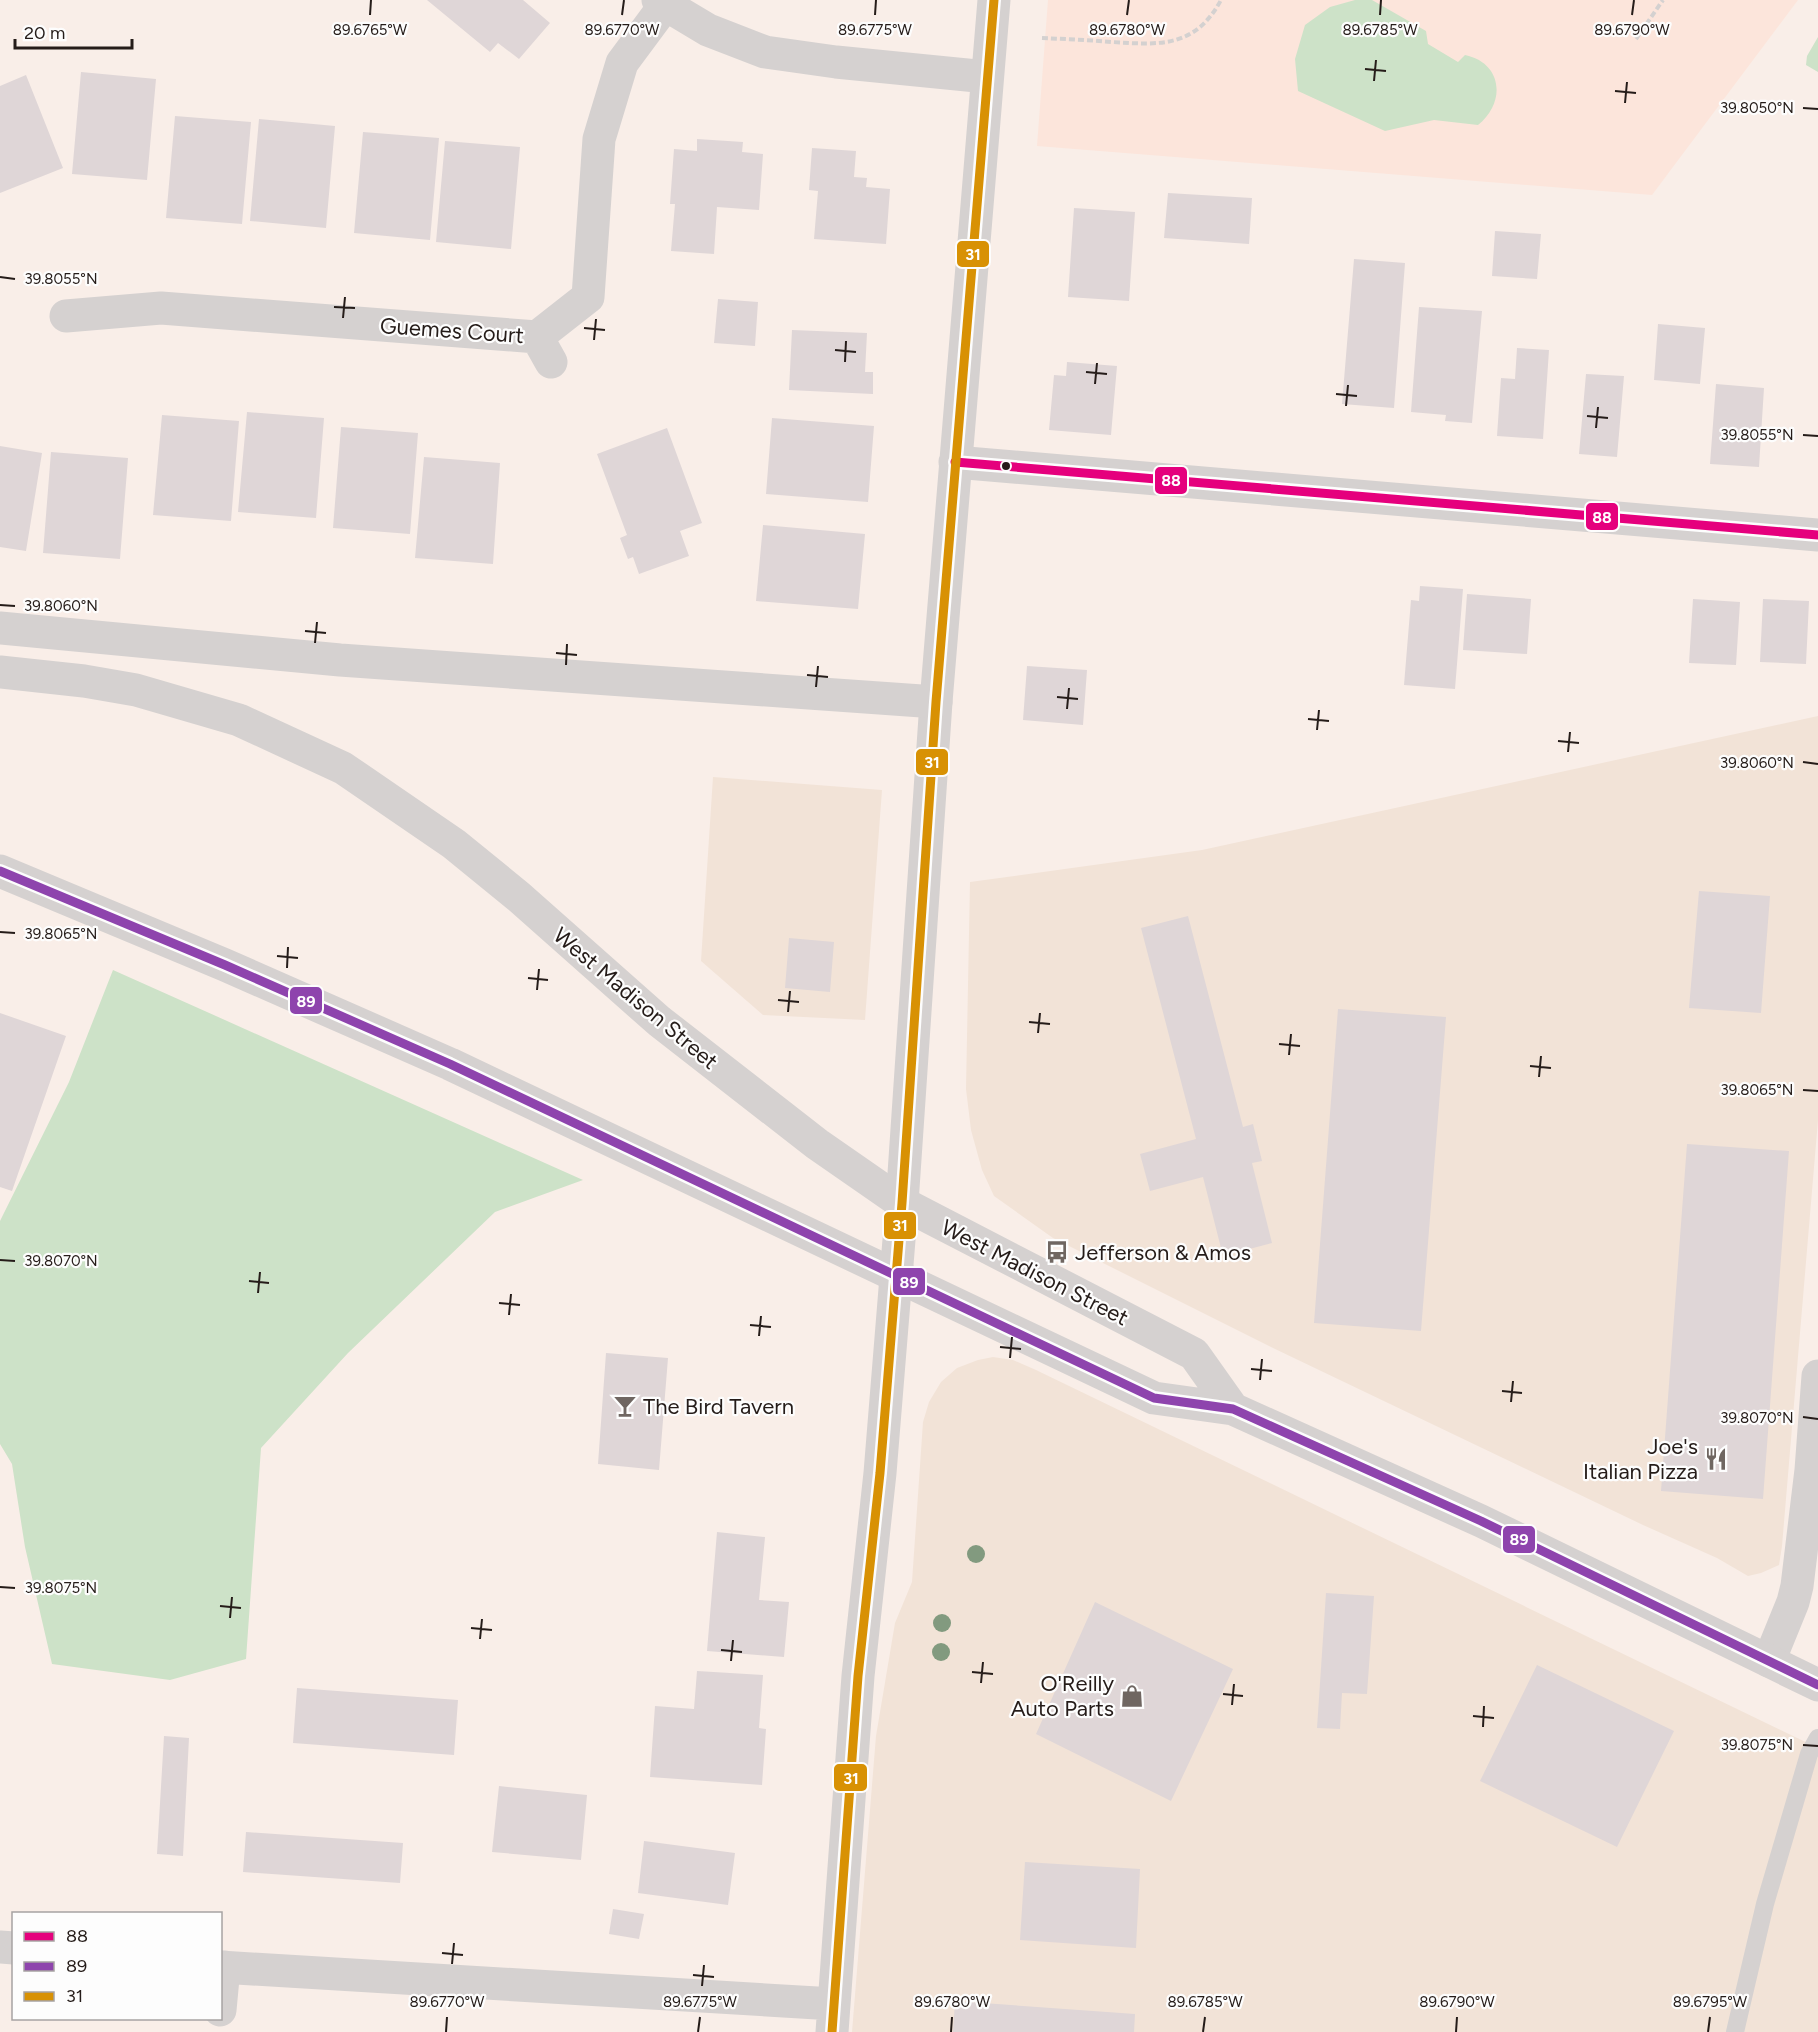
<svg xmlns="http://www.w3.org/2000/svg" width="1818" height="2032" font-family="Figtree,sans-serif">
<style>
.commercial{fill:#f2e3d7}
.built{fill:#fce5db}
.green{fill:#cde2c8}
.building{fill:#dfd6d7}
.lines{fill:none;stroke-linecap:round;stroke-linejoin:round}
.path{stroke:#d4d1d0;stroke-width:4;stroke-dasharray:6 3;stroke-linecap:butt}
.lane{stroke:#d5d1d0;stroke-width:18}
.street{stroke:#d5d1d0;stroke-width:33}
.primary{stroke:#d5d1d0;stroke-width:33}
.bus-1-casing{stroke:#fdfdfd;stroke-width:14}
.bus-2-casing{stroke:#fdfdfd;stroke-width:14}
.bus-3-casing{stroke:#fdfdfd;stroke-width:14}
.bus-1{stroke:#e5007d;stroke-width:9}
.bus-2{stroke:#8e44ad;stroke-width:9}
.bus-3{stroke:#d89104;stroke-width:9}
.tree{fill:#829a7f}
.ticks{fill:none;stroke:#251c19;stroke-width:2}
.bus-dot{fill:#251c19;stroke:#fdfdfd;stroke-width:2}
.labels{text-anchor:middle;stroke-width:4.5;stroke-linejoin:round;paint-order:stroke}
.street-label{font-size:22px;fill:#251c19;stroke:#fdfdfd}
.poi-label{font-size:22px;fill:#251c19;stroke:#fdfdfd;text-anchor:start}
.ticks-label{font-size:15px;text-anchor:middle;fill:#251c19;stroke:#fdfdfd;stroke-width:4.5;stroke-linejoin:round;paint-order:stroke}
.line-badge{stroke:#fdfdfd;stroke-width:2}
.badge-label{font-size:16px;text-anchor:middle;font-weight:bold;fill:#fff}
</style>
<rect width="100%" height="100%" fill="#f9eee8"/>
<path class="commercial" d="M1818,716V1120L1782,1546L1779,1565L1761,1573L1748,1576L1717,1558L1643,1525L1273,1348L1053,1238L994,1196L982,1170L971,1130L966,1089L970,882L1202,850Z
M713,777L882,790L865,1020L763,1015L701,961Z
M993,1357L1013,1360L1036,1370L1818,1748V2032H852L876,1736L895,1623L912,1582L923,1422L929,1402L941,1382L957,1368L978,1360Z"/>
<path class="built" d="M1048,0H1798L1652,195L1037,146Z"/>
<path class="green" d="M1355,0H1372L1426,31L1428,44L1458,62L1465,55C1503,63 1506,103 1478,125L1434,120L1385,131L1298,91L1295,59L1305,25L1330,7Z
M1818,37V72L1806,65L1807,56Z
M113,970L583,1180L495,1212L348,1353L261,1448L246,1659L170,1680L52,1664L25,1547L12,1464L0,1444V1221L69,1082Z"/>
<path class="building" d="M427,0H523L550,23L519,59L498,43L490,52Z
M81,72L156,79L147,180L72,174Z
M26,75L63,168L0,193V86Z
M175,116L251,122L242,224L166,218Z
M259,119L335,126L326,228L250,221Z
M363,132L439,138L430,240L354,233Z
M697,139L743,142L742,152L763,154L759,210L717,207L714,254L671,251L675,204H670L674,149L697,151Z
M445,141L520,147L511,249L436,242Z
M812,148L856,151L854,177L867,178L866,187L890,189L886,244L814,239L818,191L809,190Z
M1168,193L1252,198L1249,244L1164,238Z
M1074,208L1135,212L1129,301L1068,297Z
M1495,231L1541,234L1537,279L1492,276Z
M1354,259L1405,263L1394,408L1342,404Z
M718,299L758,302L755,346L714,343Z
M1419,307L1482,311L1472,423L1445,421L1446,415L1411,412Z
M1658,324L1705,328L1700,384L1654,380Z
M792,330L867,333L865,372H873V394L789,390Z
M1517,348L1549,350L1543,439L1497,436L1501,378L1515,379Z
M1067,362L1117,366L1111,435L1049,430L1054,375L1066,376Z
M1586,374L1624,376L1617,457L1579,454Z
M1716,384L1764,388L1759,467L1710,464Z
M247,412L324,418L316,518L238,512Z
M162,415L239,421L231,521L153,515Z
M772,418L874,426L868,502L766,494Z
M341,427L418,433L410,534L333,528Z
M667,428L702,523L680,531L689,556L639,574L633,557L628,559L620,538L627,535L597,454Z
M0,446L42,453L26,551L0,547Z
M51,452L128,458L120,559L43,553Z
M424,457L500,463L493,564L415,558Z
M763,525L865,534L858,609L756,601Z
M1420,586L1463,589L1455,689L1404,685L1411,600L1419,601Z
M1467,594L1531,599L1527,654L1463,650Z
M1693,599L1740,602L1736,665L1689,663Z
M1763,599L1809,601L1806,664L1760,662Z
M1027,666L1087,670L1083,725L1023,720Z
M1699,891L1770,896L1761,1013L1689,1008Z
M1188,916L1243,1127L1253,1124L1262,1161L1252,1163L1272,1243L1223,1256L1203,1177L1150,1191L1140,1154L1196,1139L1141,928Z
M789,938L834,942L830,992L785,988Z
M1338,1009L1446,1017L1421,1331L1314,1323Z
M0,1013L66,1036L12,1191L0,1187Z
M1687,1144L1789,1151L1763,1499L1661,1491Z
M606,1353L668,1358L659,1470L598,1464Z
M717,1532L765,1537L759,1600L789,1602L784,1657L707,1651Z
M1326,1593L1374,1596L1367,1694L1342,1693L1340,1729L1317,1728Z
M1095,1602L1233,1669L1171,1801L1036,1734Z
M1537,1665L1674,1731L1617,1847L1480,1781Z
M697,1671L763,1675L759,1728L766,1729L762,1785L650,1777L655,1706L694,1709Z
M297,1688L458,1700L454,1755L293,1743Z
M164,1736L189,1738L183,1856L157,1854Z
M499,1786L587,1795L581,1860L492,1852Z
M246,1832L403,1843L400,1883L243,1872Z
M644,1841L735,1853L728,1905L638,1893Z
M1025,1862L1140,1869L1136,1948L1020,1940Z
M613,1909L644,1914L639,1939L609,1934Z
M955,2001L1135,2014L1134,2032H953Z"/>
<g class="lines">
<path class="path" d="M1042,38C1065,39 1089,40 1112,42C1160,45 1195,48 1221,0
M1636,39L1663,0"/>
<path class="lane" d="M1735,2032L1765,1904L1809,1754L1818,1738"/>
<path class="street" d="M658,0L708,30L765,52L836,62L987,77
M66,316L161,308L537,337L588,297L599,139L622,63L665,5
M537,337L551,362
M955,462L1818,535
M1769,1661L1793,1602L1797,1586L1811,1470L1818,1376
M0,1947L14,1948
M220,1967L834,2004
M220,2010L224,1967
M832,2032L858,1676L880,1473L902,1203L936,702L994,0"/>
<path class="primary" d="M0,628L340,660L936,702
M0,672L84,681L136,690L239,720L343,768L454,844L519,897L659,1021L817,1144L902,1203L1194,1354L1233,1409
M0,871L225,965L450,1064L1154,1398L1233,1409L1481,1521L1818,1685"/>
<g class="bus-1-casing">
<path id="bus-1" d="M955,462L1818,535"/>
</g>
<g class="bus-2-casing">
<path id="bus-2" d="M0,871L225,965L450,1064L1154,1398L1233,1409L1481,1521L1818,1685"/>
</g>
<g class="bus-3-casing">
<path id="bus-3" d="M832,2032L858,1676L880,1473L902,1203L936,702L994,0"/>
</g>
<use href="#bus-1" class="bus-1"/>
<use href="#bus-2" class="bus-2"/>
<use href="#bus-3" class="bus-3"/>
</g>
<g class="tree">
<circle cx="976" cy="1554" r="9"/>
<circle cx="942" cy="1623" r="9"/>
<circle cx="941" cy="1652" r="9"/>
</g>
<path class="ticks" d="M370,15L371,0M622,15L624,0M875,15L876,0M1127,15L1129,0M1380,15L1381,0M1632,15L1634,0M1365,69L1386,71M1374,81L1376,60M1615,91L1636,93M1625,103L1627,82M1803,108L1818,109M0,277L15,279M334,307L355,308M343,318L345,297M584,328L605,330M594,340L596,319M835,350L856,352M845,362L846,341M1086,372L1107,374M1095,384L1097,363M1336,394L1357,396M1346,406L1348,385M1587,416L1608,418M1596,428L1598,407M1803,435L1818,436M0,605L15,606M305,631L326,633M315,643L317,622M556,653L577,655M566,665L567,644M807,675L828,677M816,687L818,666M1057,697L1078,699M1067,709L1069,688M1308,719L1329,721M1317,730L1319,710M1558,741L1579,743M1568,752L1570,732M1803,762L1818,764M0,932L15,933M277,956L298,958M287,968L288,947M528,978L548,980M537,990L539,969M778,1000L799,1002M788,1012L790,991M1029,1022L1050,1024M1038,1033L1040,1013M1279,1044L1300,1046M1289,1055L1291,1034M1530,1066L1551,1068M1539,1077L1541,1056M1803,1090L1818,1091M0,1260L15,1261M249,1281L269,1283M258,1293L260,1272M499,1303L520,1305M509,1315L511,1294M750,1325L771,1327M759,1336L761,1316M1000,1347L1021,1349M1010,1358L1012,1337M1251,1369L1272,1371M1260,1380L1262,1359M1502,1391L1522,1393M1511,1402L1513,1381M1803,1417L1818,1419M0,1587L15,1588M220,1606L241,1608M230,1618L232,1597M471,1628L492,1630M480,1639L482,1619M721,1650L742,1652M731,1661L733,1640M972,1672L993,1674M981,1683L983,1662M1223,1694L1243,1696M1232,1705L1234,1684M1473,1716L1494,1718M1483,1727L1484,1706M1803,1745L1818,1746M442,1953L463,1955M452,1964L454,1943M693,1975L714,1977M702,1986L704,1965M446,2032L447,2017M698,2032L700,2017M951,2032L952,2017M1203,2032L1205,2017M1456,2032L1457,2017M1708,2032L1710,2017"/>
<defs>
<g id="bus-bare" transform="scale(1.8)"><path d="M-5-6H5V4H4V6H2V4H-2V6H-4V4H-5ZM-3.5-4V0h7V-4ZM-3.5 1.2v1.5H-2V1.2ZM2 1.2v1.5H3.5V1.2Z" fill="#6f6661" stroke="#fdfdfd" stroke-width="2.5" paint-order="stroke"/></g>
<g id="bar-bare" transform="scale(1.8)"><path d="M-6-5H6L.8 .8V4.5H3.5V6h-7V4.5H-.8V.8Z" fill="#6f6661" stroke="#fdfdfd" stroke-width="2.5" paint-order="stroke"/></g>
<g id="restaurant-bare" transform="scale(1.8)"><path d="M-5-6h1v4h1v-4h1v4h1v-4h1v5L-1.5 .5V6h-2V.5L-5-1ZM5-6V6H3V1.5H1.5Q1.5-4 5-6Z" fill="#6f6661" stroke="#fdfdfd" stroke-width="2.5" paint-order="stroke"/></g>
<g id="shop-bare" transform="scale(1.8)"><path d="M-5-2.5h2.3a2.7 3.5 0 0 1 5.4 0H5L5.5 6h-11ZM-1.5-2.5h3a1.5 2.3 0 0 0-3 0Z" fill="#6f6661" stroke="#fdfdfd" stroke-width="2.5" paint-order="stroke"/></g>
</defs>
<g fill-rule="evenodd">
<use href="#bus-bare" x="1057" y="1252"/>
<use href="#bar-bare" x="625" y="1406"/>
<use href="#restaurant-bare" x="1716" y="1459"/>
<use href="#shop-bare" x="1132" y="1696"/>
</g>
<circle class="bus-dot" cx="1006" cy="466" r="5"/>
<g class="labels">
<g class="street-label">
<text transform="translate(452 330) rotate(4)" y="8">Guemes Court</text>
<text transform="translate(636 998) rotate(40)" y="8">West Madison Street</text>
<text transform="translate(1035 1272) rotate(27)" y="8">West Madison Street</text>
</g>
<g class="poi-label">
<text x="1075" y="1260">Jefferson &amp; Amos</text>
<text x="643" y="1414">The Bird Tavern</text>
<text x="1698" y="1454" text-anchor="end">Joe's<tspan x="1698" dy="25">Italian Pizza</tspan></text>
<text x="1114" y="1691" text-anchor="end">O'Reilly<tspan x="1114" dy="25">Auto Parts</tspan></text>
</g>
</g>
<g class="ticks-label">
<text x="370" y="35">89.6765°W</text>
<text x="622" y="35">89.6770°W</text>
<text x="875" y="35">89.6775°W</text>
<text x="1127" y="35">89.6780°W</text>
<text x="1380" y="35">89.6785°W</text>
<text x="1632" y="35">89.6790°W</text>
<text x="1757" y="113">39.8050°N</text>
<text x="61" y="284">39.8055°N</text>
<text x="1757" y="440">39.8055°N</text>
<text x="61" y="611">39.8060°N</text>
<text x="1757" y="768">39.8060°N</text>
<text x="61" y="939">39.8065°N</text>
<text x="1757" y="1095">39.8065°N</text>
<text x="61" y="1266">39.8070°N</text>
<text x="1757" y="1423">39.8070°N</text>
<text x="61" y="1593">39.8075°N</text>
<text x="1757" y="1750">39.8075°N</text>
<text x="447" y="2007">89.6770°W</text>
<text x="700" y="2007">89.6775°W</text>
<text x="952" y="2007">89.6780°W</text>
<text x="1205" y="2007">89.6785°W</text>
<text x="1457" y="2007">89.6790°W</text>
<text x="1710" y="2007">89.6795°W</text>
</g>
<g class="line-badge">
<rect x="956" y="240" width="34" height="28" rx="6" fill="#d89104"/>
<rect x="1154" y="466" width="34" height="29" rx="6" fill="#e5007d"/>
<rect x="1585" y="502" width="34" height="29" rx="6" fill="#e5007d"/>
<rect x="915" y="748" width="34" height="28" rx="6" fill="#d89104"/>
<rect x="289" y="986" width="34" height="29" rx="6" fill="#8e44ad"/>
<rect x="883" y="1211" width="34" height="29" rx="6" fill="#d89104"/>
<rect x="892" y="1267" width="34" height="29" rx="6" fill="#8e44ad"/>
<rect x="1502" y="1525" width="34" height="29" rx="6" fill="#8e44ad"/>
<rect x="833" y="1763" width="35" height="29" rx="6" fill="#d89104"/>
</g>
<g class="badge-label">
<text x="973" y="260">31</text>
<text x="1171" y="486">88</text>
<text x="1602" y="523">88</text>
<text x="932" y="768">31</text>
<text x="306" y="1007">89</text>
<text x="900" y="1231">31</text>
<text x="909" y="1288">89</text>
<text x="1519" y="1545">89</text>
<text x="851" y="1784">31</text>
</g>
<rect x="12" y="1912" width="210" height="108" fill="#fdfdfd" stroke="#a7a3a2" stroke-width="1.5"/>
<rect x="24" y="1932" width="30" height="9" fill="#e5007d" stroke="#a7a3a2" stroke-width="1.5"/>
<text x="66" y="1942" font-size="18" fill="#251c19">88</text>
<rect x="24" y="1962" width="30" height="9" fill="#8e44ad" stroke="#a7a3a2" stroke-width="1.5"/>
<text x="66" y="1972" font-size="18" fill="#251c19">89</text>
<rect x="24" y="1992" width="30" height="9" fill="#d89104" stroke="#a7a3a2" stroke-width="1.5"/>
<text x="66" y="2002" font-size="18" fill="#251c19">31</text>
<path d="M15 39v9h117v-9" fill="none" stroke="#251c19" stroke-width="3"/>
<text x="24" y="39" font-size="18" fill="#251c19" stroke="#fdfdfd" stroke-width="4.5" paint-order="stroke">20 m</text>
</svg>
